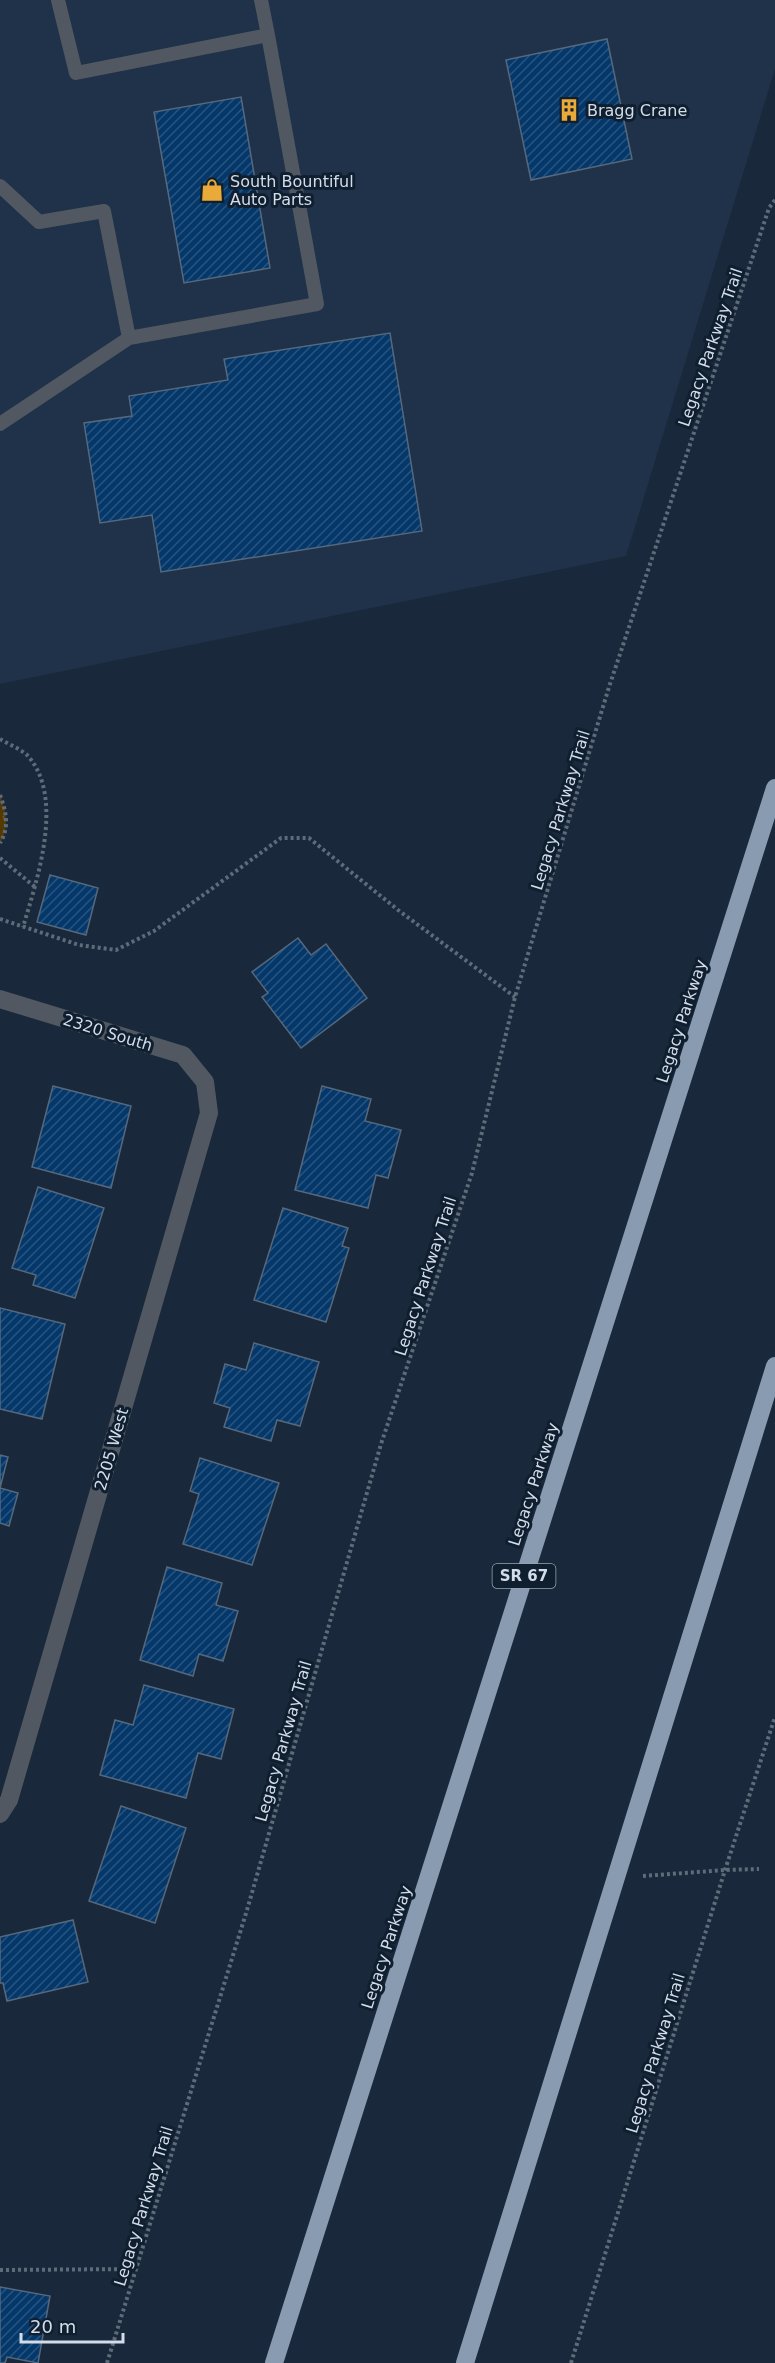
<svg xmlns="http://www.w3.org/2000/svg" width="775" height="2363" font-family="'DejaVu Sans',sans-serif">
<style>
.built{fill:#1f3249}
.grass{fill:url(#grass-tufts)}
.building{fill:url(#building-hatch);stroke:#56687c;stroke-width:1.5}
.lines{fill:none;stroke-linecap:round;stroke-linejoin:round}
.path{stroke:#5e6b7a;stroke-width:4;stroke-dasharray:3 3;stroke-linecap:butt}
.lane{stroke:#515861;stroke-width:14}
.street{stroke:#515861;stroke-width:18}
.highway{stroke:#889bb1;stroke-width:18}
.labels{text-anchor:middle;stroke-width:6;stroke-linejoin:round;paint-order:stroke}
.shield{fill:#101f30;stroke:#98a4b2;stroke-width:1.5}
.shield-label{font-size:15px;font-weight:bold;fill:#d3dde9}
.poi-label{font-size:16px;fill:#d3dde9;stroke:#101f30;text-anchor:start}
.street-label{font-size:16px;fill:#d3dde9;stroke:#101f30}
</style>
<defs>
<pattern id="grass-tufts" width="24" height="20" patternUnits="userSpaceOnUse" patternTransform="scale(1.5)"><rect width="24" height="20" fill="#543903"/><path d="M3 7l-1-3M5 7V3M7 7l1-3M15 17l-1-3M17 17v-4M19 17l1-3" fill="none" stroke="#6c5528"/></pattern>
<pattern id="building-hatch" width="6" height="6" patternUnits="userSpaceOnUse" patternTransform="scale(1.5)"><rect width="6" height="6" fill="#05386a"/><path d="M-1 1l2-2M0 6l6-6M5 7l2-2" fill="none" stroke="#29547f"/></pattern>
</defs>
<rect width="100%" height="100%" fill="#19283a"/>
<path class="built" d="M0,0H775V69L626,556L0,684Z"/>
<path class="grass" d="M0,795C6,811 10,827 0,843Z"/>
<path class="building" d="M607,39L632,159L531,180L506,60Z
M241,97L270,268L184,283L154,112Z
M390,333L422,531L161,572L152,515L100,523L84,423L132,416L129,396L228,380L224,359Z
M50,875L98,888L86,935L37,922Z
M298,938L311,955L326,944L367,998L301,1048L262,997L268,993L252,972Z
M53,1086L131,1106L111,1188L32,1167Z
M322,1086L371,1099L365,1121L401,1130L388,1178L376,1175L368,1208L295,1190Z
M38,1187L104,1208L75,1298L33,1285L36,1275L12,1268Z
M283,1208L348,1228L342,1246L349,1248L326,1322L254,1300Z
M0,1308L65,1324L42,1419L0,1409Z
M254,1343L319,1362L300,1426L277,1420L271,1441L224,1427L230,1408L214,1403L225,1364L246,1370Z
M0,1455L8,1457L0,1488Z
M200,1458L279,1483L252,1565L183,1544L199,1494L190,1491Z
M0,1488L18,1493L9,1526L0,1523Z
M167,1567L222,1583L216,1605L238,1611L223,1661L199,1654L193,1676L140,1660Z
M144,1685L234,1709L221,1759L198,1753L186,1798L100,1775L115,1720L133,1725Z
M121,1806L186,1828L155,1923L89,1901Z
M73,1920L88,1982L7,2001L3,1983H0V1937Z
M0,2287L50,2296L38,2363L7,2357L5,2363H0Z"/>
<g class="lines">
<path class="path" d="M0,739C8,744 21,749 28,756C65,798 37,880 23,927
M0,795C6,811 10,827 0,843
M0,858L35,887
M0,919L79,945L116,950L154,931L281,838H309L398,910L515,997
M643,1876L725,1870L759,1869
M0,2270L136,2269
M107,2363L247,1910L381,1444L472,1173L515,997L609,687L769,208L775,200
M571,2363L725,1870L775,1717"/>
<path class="lane" d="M58,0L76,73L268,35L261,0
M0,186L39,222L104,211L129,338
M0,424L129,338L317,304L268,35"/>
<path class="street" d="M0,999L183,1055L205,1082L209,1113L9,1800L0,1814"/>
<path class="highway" d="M274,2363L775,788
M465,2363L775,1366"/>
</g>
<defs>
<g id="building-bare" transform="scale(1.8)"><path d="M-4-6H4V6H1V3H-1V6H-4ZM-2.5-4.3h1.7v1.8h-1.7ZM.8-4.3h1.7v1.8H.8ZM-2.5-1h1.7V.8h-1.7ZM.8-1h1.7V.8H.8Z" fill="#eaaa39" stroke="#101f30" stroke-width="2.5" paint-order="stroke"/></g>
<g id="shop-bare" transform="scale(1.8)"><path d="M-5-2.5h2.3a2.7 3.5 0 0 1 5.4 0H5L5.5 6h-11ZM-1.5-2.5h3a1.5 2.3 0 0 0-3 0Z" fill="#eaaa39" stroke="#101f30" stroke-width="2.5" paint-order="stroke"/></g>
</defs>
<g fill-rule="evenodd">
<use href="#building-bare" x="569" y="110"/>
<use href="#shop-bare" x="212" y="190"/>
</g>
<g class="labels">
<rect class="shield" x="492.5" y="1564" width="63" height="24" rx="4.5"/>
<g class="shield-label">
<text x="524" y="1581">SR 67</text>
</g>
<g class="poi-label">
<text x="587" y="116">Bragg Crane</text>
<text x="230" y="187">South Bountiful<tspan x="230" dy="18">Auto Parts</tspan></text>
</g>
<g class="street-label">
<text transform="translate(710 347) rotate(-71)" y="6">Legacy Parkway Trail</text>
<text transform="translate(560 810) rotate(-73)" y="6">Legacy Parkway Trail</text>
<text transform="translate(681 1021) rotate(-72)" y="6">Legacy Parkway</text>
<text transform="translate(108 1032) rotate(17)" y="6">2320 South</text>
<text transform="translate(425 1276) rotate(-72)" y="6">Legacy Parkway Trail</text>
<text transform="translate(111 1449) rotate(-74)" y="6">2205 West</text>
<text transform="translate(533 1484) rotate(-72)" y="6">Legacy Parkway</text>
<text transform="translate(283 1741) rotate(-74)" y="6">Legacy Parkway Trail</text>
<text transform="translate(386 1947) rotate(-72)" y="6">Legacy Parkway</text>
<text transform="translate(655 2053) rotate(-73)" y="6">Legacy Parkway Trail</text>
<text transform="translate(143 2206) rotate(-73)" y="6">Legacy Parkway Trail</text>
</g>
</g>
<path d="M21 2333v9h102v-9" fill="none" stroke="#d3dde9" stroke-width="3"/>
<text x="30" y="2333" font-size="18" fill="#d3dde9" stroke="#101f30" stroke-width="4.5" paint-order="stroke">20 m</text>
</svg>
